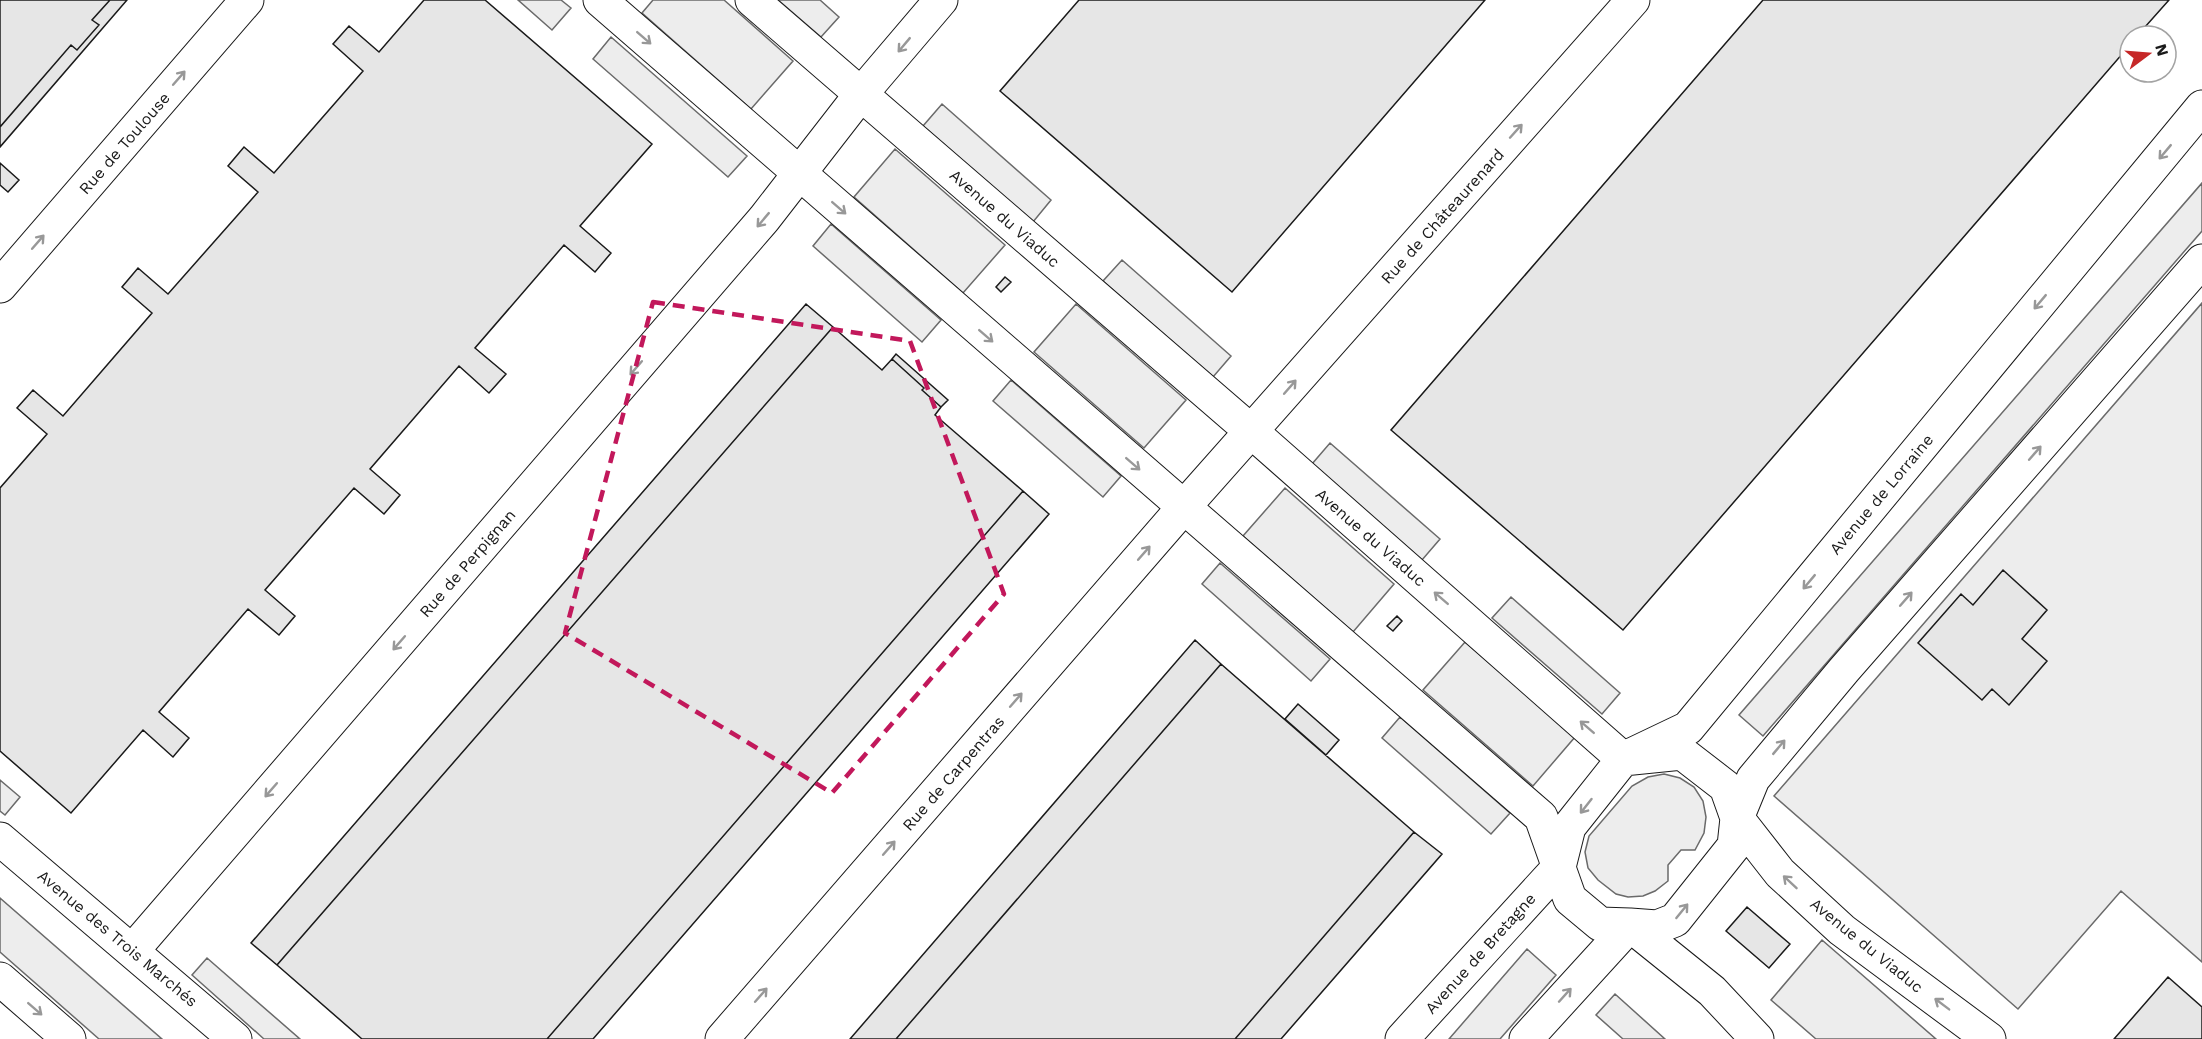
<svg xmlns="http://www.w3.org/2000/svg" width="2202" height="1039" font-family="'Work Sans',sans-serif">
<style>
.built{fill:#ededed;stroke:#6a6a6a;stroke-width:1.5}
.building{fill:#e6e6e6;stroke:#1a1a1a;stroke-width:1.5}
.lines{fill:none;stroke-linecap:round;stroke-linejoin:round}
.minor-casing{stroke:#1a1a1a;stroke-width:35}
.minor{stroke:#fff;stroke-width:33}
.oneway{stroke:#989898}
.marked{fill:none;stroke:#c2185b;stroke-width:4.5;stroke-dasharray:12 8;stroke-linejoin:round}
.labels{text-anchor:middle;stroke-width:4.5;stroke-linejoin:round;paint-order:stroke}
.street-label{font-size:16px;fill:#1a1a1a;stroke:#fff}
</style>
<rect width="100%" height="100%" fill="#fff"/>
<path class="built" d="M518,0H561L571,8L552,30Z
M653,0H724L793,61L751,109L642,13Z
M778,0H820L839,17L821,37Z
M611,37L747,156L728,177L593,59Z
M942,104L1051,200L1033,222L923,126Z
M895,149L1005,245L963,293L854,197Z
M2202,183V231L1763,736L1739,715Z
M831,224L941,320L922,342L813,246Z
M1122,260L1231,356L1213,377L1103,281Z
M2202,303V962L2121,891L2018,1009L1774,796Z
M1076,304L1186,400L1144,448L1034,352Z
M1011,380L1121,476L1103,497L993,401Z
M1330,443L1440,539L1422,560L1312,464Z
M1285,488L1394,584L1353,632L1243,536Z
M1220,563L1330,659L1311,681L1202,584Z
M1511,597L1620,693L1602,714L1492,618Z
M1465,642L1575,737L1533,786L1423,690Z
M1400,717L1510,813L1491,834L1382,738Z
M1664,774L1680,778L1694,787L1703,801L1706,817L1704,833L1695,850H1681L1668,865V881L1655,891L1643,896L1628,897L1616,894L1598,880L1588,868L1585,852L1589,836L1632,786L1648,777Z
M0,780L20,797L5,815L0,811Z
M0,898L162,1039H99L0,952Z
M1822,940L1936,1039H1816L1771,1000Z
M1527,949L1556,975L1500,1039H1449Z
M207,958L300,1039H264L192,975Z
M1615,994L1665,1039H1623L1596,1015Z"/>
<path class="building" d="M0,0H110L92,20L99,25L77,50L71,45L0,127Z
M110,0H127L0,147V127L71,45L77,50L99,25L92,20Z
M424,0H485L652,144L580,226L611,253L595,272L564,245L475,348L506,374L489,393L459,366L370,469L400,495L384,514L354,488L265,590L295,616L279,635L248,609L159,712L189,738L173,757L143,730L71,813L0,751V488L47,434L17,408L33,390L63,416L152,313L122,287L138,268L168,294L258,192L228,166L244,147L274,173L363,71L333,44L349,26L379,52Z
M1079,0H1485L1232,292L1000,91Z
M1763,0H2169L2137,36H2130V45L1623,630L1391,430Z
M0,163L19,180L8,192L0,185Z
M1005,277L1011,282L1001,292L996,287Z
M806,304L833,327L277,965L251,943Z
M833,327L882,370L892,359L924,388L922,390L941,407L935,415L1023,491L547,1039H362L277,965Z
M896,354L948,400L941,407L922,390L924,388L892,359Z
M1023,491L1049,514L593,1039H547Z
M2003,570L2047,610L2022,639L2047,661L2009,705L1992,689L1982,700L1918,643L1961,594L1973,605Z
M1397,616L1402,621L1393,631L1387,626Z
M1195,640L1221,664L896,1039H850Z
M1221,664L1414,832L1235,1039H896Z
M1298,704L1339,740L1326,755L1285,719Z
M1414,832L1442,854L1281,1039H1235Z
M1747,907L1790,944L1769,968L1726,931Z
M2168,977L2202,1007V1039H2114Z"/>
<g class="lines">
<g class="minor-casing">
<path id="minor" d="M600,0L1541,817L1570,899L1600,924L1630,925L1712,991L1757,1039
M752,0L1252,432L1623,759L1682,753L1726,787L1737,818L1780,873L1842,930L1989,1039
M0,286L247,0
M0,839L235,1039
M133,950L764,219L861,94L941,0
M0,979L69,1039
M722,1039L1183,508L1633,0
M1402,1039L1559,867L1569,827L1623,759L1688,728L2202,107
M1526,1039L1630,925L1657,927L1675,920L1734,846L1737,818L1753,779L1844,670L2202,261"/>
</g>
<use href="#minor" class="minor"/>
</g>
<defs><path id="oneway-shaft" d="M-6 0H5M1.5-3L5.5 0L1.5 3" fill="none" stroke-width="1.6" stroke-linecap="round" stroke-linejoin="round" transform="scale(1.5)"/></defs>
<g class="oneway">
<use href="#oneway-shaft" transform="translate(644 38) rotate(41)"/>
<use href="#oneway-shaft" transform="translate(904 45) rotate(130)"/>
<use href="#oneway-shaft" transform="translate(179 78) rotate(-49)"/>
<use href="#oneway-shaft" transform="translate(1516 131) rotate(-48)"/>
<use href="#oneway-shaft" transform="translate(2165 152) rotate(130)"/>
<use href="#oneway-shaft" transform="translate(839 208) rotate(41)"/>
<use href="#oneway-shaft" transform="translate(763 220) rotate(130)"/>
<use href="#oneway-shaft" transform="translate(38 242) rotate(-49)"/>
<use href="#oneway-shaft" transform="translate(2040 302) rotate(130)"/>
<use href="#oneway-shaft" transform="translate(986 336) rotate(41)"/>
<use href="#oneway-shaft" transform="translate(636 368) rotate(131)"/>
<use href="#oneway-shaft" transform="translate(1290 387) rotate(-49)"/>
<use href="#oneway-shaft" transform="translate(2035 453) rotate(-49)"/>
<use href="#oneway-shaft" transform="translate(1133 464) rotate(41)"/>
<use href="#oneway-shaft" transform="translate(1144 553) rotate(-49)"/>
<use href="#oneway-shaft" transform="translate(1809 582) rotate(130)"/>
<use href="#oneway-shaft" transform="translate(1441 598) rotate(-139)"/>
<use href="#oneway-shaft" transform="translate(1906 599) rotate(-49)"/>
<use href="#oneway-shaft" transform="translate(399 643) rotate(131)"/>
<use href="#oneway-shaft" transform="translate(1016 700) rotate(-49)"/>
<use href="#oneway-shaft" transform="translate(1587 727) rotate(-139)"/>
<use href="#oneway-shaft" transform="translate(1779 747) rotate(-50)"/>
<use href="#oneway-shaft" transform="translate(271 790) rotate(131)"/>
<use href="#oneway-shaft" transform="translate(1586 806) rotate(128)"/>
<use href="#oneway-shaft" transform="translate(889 848) rotate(-49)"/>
<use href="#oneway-shaft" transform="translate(1790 882) rotate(-137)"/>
<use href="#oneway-shaft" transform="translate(1682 911) rotate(-51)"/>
<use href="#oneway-shaft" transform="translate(761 995) rotate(-49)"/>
<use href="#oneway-shaft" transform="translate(1565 995) rotate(-48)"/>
<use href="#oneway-shaft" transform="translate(1942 1004) rotate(-143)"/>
<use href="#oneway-shaft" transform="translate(35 1009) rotate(41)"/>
</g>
<path class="marked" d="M653,302L910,341L1004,594L832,793L565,633Z"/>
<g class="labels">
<g class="street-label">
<text transform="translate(124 143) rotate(-49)" y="6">Rue de Toulouse</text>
<text transform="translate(1442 216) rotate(-48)" y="6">Rue de Châteaurenard</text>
<text transform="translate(1005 218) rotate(41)" y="6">Avenue du Viaduc</text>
<text transform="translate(1881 494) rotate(-50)" y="6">Avenue de Lorraine</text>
<text transform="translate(1371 537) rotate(41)" y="6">Avenue du Viaduc</text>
<text transform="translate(467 563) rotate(-49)" y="6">Rue de Perpignan</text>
<text transform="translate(953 773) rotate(-49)" y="6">Rue de Carpentras</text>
<text transform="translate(118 938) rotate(40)" y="6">Avenue des Trois Marchés</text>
<text transform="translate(1867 945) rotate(39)" y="6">Avenue du Viaduc</text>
<text transform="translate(1480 953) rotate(-48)" y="6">Avenue de Bretagne</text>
</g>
</g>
<g transform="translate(2148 54) rotate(74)"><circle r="28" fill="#ffffff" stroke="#a3a3a3" stroke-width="1.5"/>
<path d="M0-4.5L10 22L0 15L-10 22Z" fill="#c62828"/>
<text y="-9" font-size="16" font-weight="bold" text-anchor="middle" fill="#1a1a1a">N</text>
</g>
</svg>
